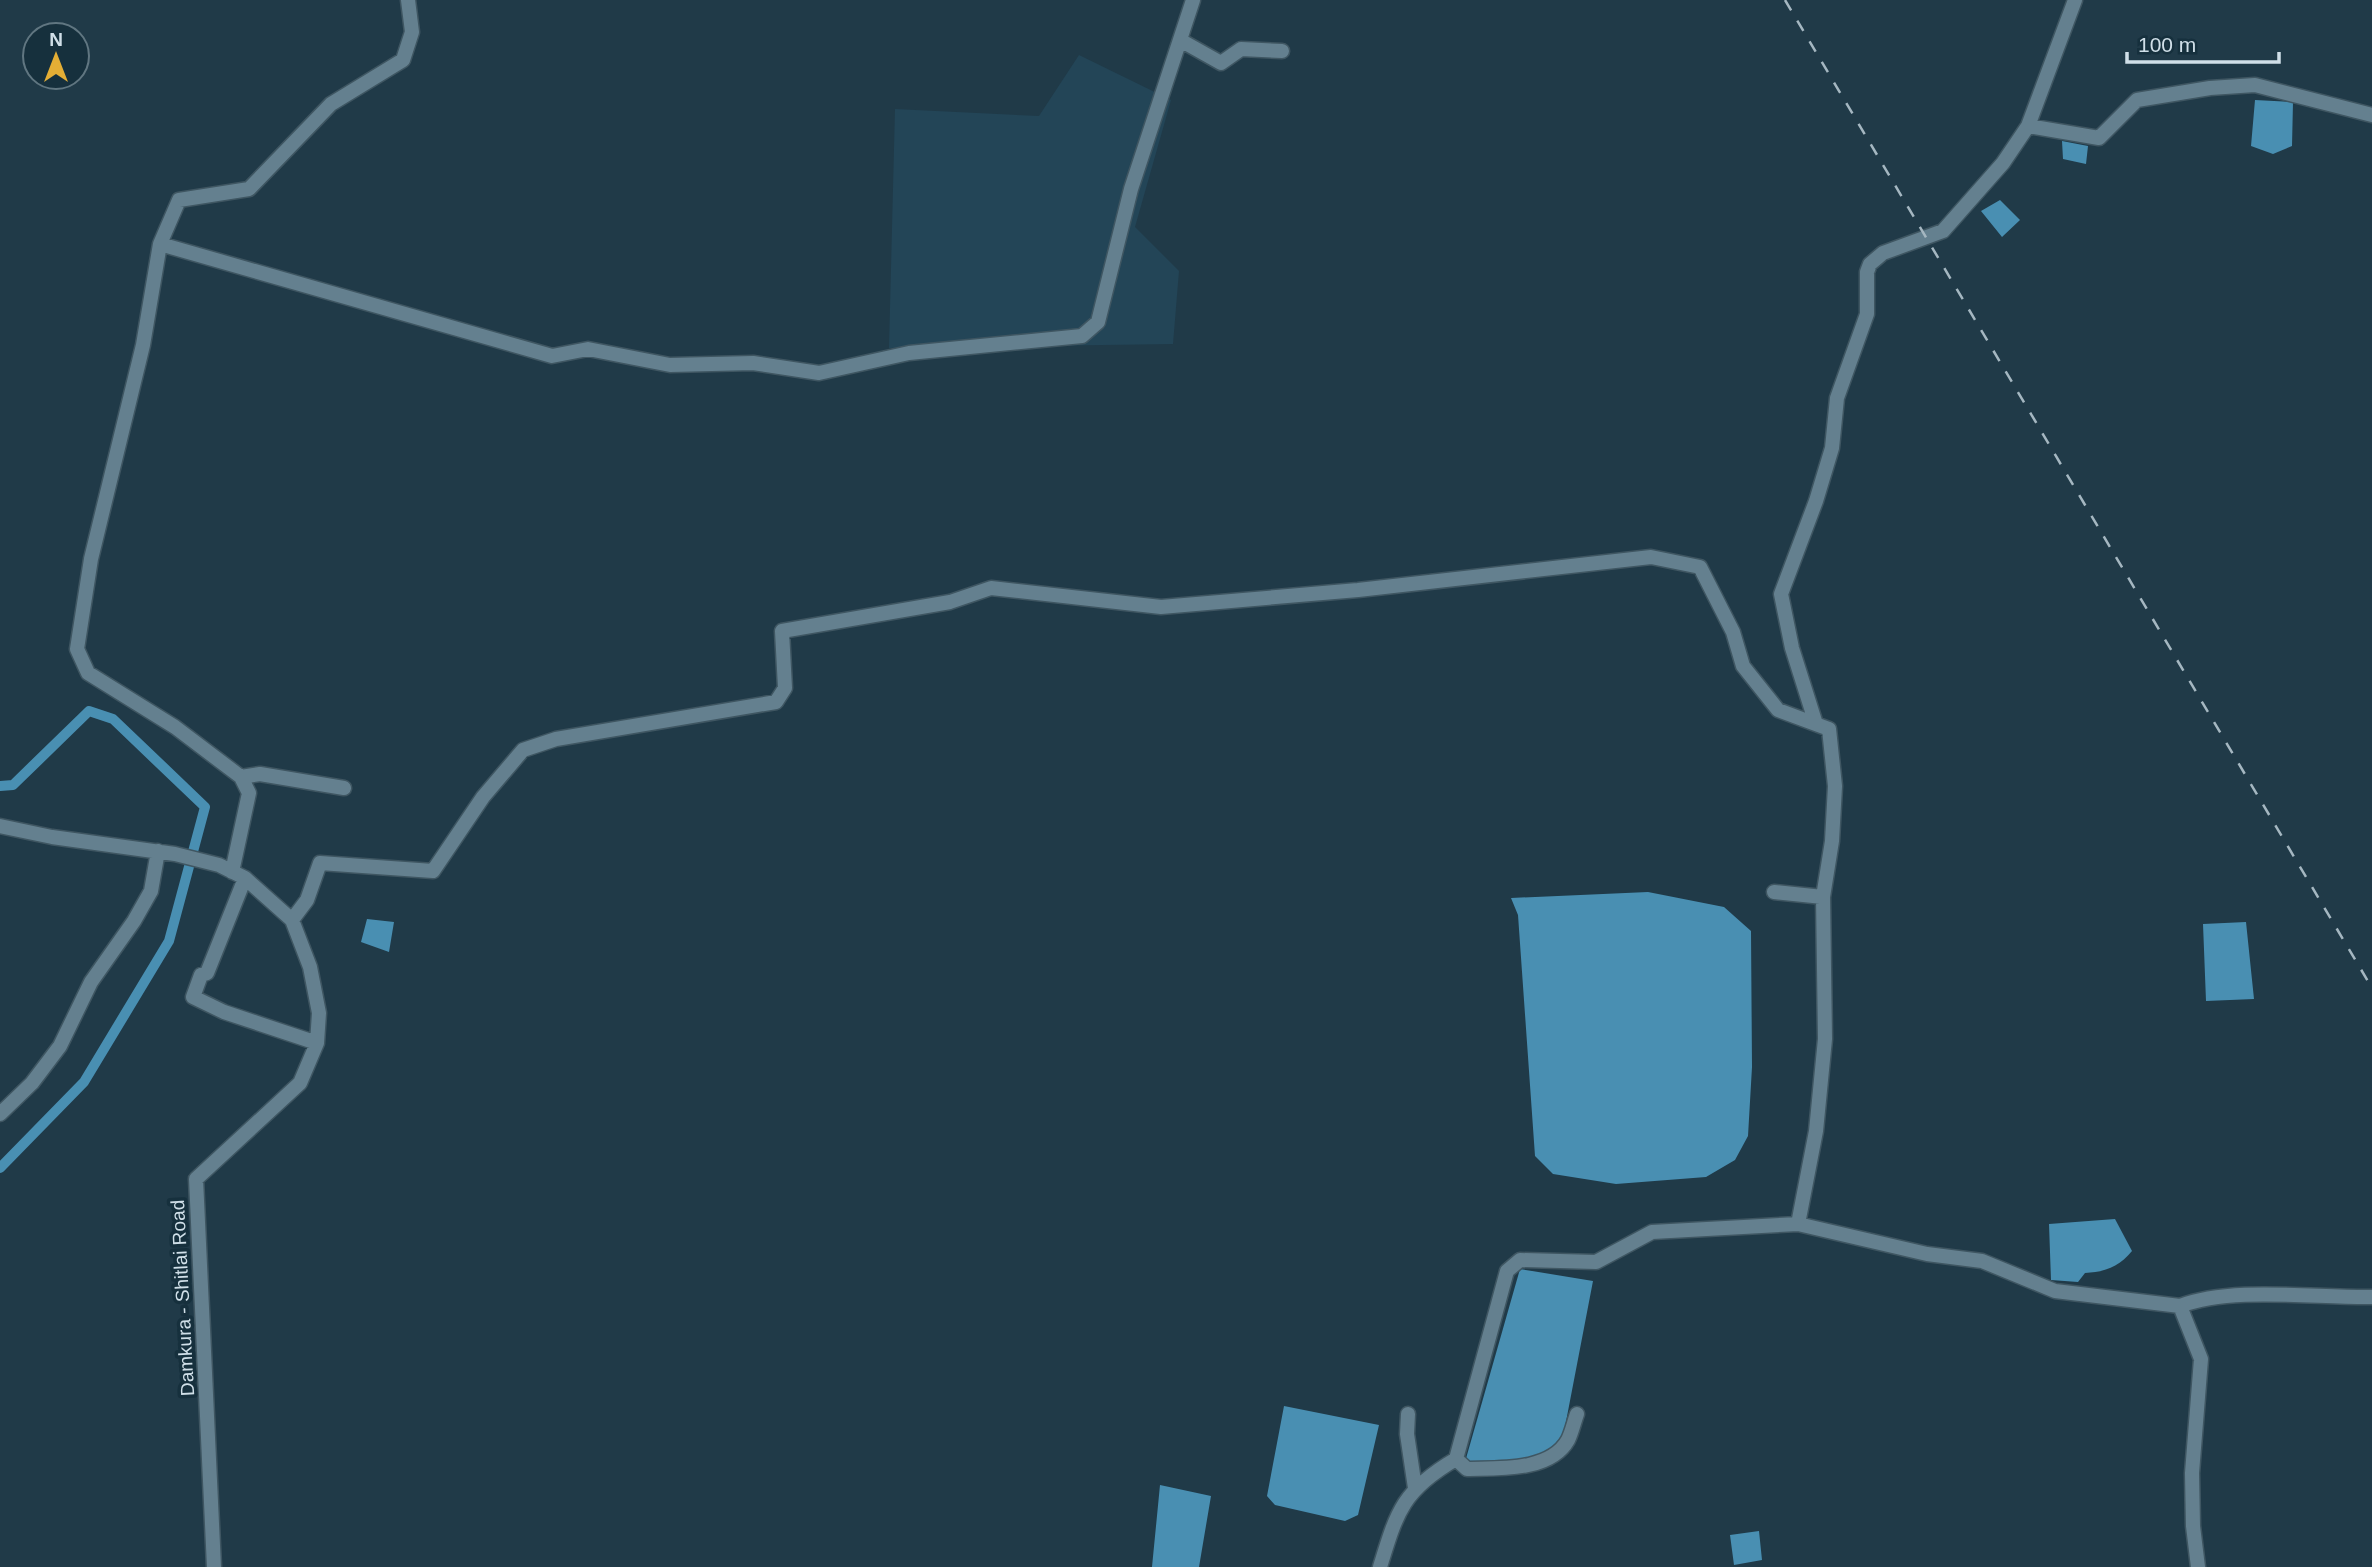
<svg xmlns="http://www.w3.org/2000/svg" width="2372" height="1567" font-family="Helvetica,sans-serif">
<style>
.built{fill:#234557}
.water{fill:#498fb2}
.lines{fill:none;stroke-linecap:round;stroke-linejoin:round}
.canal{stroke:#498fb2;stroke-width:10}
.minor-casing{stroke:#3f5662;stroke-width:17}
.minor{stroke:#64808f;stroke-width:14}
.rail{stroke:#a5b7c1;stroke-width:2.5;stroke-dasharray:12 12;stroke-linecap:butt}
.labels{text-anchor:middle;stroke-width:7;stroke-linejoin:round;paint-order:stroke}
.street-label{font-size:19px;fill:#d0dfe8;stroke:#16303d}
</style>
<rect width="100%" height="100%" fill="#203a48"/>
<path class="built" d="M1079,55L1171,100L1135,227L1179,271L1173,344L889,348L895,109L1039,116Z"/>
<path class="water" d="M2255,100L2293,102L2292,146L2273,154L2251,146Z
M2062,141L2088,146L2086,164L2063,159Z
M2000,200L2020,220L2002,237L1981,211Z
M1648,892L1724,907L1751,931L1752,1067L1748,1136L1735,1160L1706,1177L1616,1184L1553,1174L1535,1156L1518,915L1511,898Z
M367,919L394,922L389,952L361,942Z
M2246,922L2254,999L2206,1001L2203,924Z
M2115,1219L2132,1251C2119,1267 2105,1272 2085,1273L2078,1282L2051,1280L2049,1224Z
M1520,1269L1593,1281L1564,1432L1555,1450C1524,1460 1498,1463 1465,1462Z
M1284,1406L1379,1425L1358,1515L1345,1521L1275,1505L1267,1496Z
M1160,1485L1211,1496L1199,1567H1152Z
M1759,1531L1762,1560L1734,1565L1730,1535Z"/>
<g class="lines">
<path class="canal" d="M0,786L13,785L89,711L113,719L205,807L169,941L84,1082L0,1168"/>
<g class="minor-casing">
<path id="minor" d="M1180,40L1221,63L1241,49L1282,51
M2028,126L2099,138L2137,100L2210,88L2255,85L2372,115
M160,244L179,200L249,189L331,104L403,60L412,32L408,0
M1816,724L1792,648L1781,594L1816,501L1832,448L1837,398L1867,314V272L1870,264L1883,253L1943,231L2003,163L2028,126L2075,0
M241,777L260,774L344,788
M0,826L52,837L175,854L219,865L245,878L292,920L310,967L319,1013L317,1043L300,1083L196,1179L214,1567
M232,872L249,793L241,777L175,727L88,673L77,649L91,559L143,345L160,244L552,356L588,349L670,365L753,363L819,373L909,353L1082,336L1098,322L1131,189L1193,0
M245,878L207,973L201,975L193,997L224,1012L317,1043
M1774,892L1823,897
M292,920L307,900L320,863L433,871L483,797L523,750L556,739L776,702L785,688L782,631L950,602L991,588L1161,607L1358,590L1651,557L1700,567L1733,632L1743,666L1778,710L1829,729L1835,786L1832,841L1823,897L1825,1039L1816,1131L1798,1224L1652,1232L1596,1262L1520,1260L1507,1271L1456,1459C1403,1490 1397,1511 1380,1567
M0,1114L32,1083L60,1046L91,982L134,921L151,891L158,851
M1798,1224L1927,1254L1982,1261L2055,1291L2180,1306L2201,1359L2192,1473L2193,1526L2198,1567
M2180,1306C2232,1286 2314,1298 2372,1297
M1408,1414L1407,1434L1415,1488
M1456,1459L1467,1469C1498,1468 1550,1472 1568,1440C1572,1432 1574,1422 1577,1414"/>
</g>
<use href="#minor" class="minor"/>
<path class="rail" d="M1785,0L2372,988"/>
</g>
<g class="labels">
<g class="street-label">
<text transform="translate(182 1298) rotate(-93)" y="7">Damkura - Shitlai Road</text>
</g>
</g>
<g transform="translate(56 56)"><circle r="33" fill="#16303d" stroke="#607681" stroke-width="2"/>
<path d="M0-5L12 26L0 18L-12 26Z" fill="#e4ae35"/>
<text y="-10" font-size="19" font-weight="bold" text-anchor="middle" fill="#d0dfe8">N</text>
</g>
<path d="M2127 52v10h152v-10" fill="none" stroke="#d0dfe8" stroke-width="3.5"/>
<text x="2138" y="52" font-size="21" fill="#d0dfe8" stroke="#16303d" stroke-width="5" paint-order="stroke">100 m</text>
</svg>
